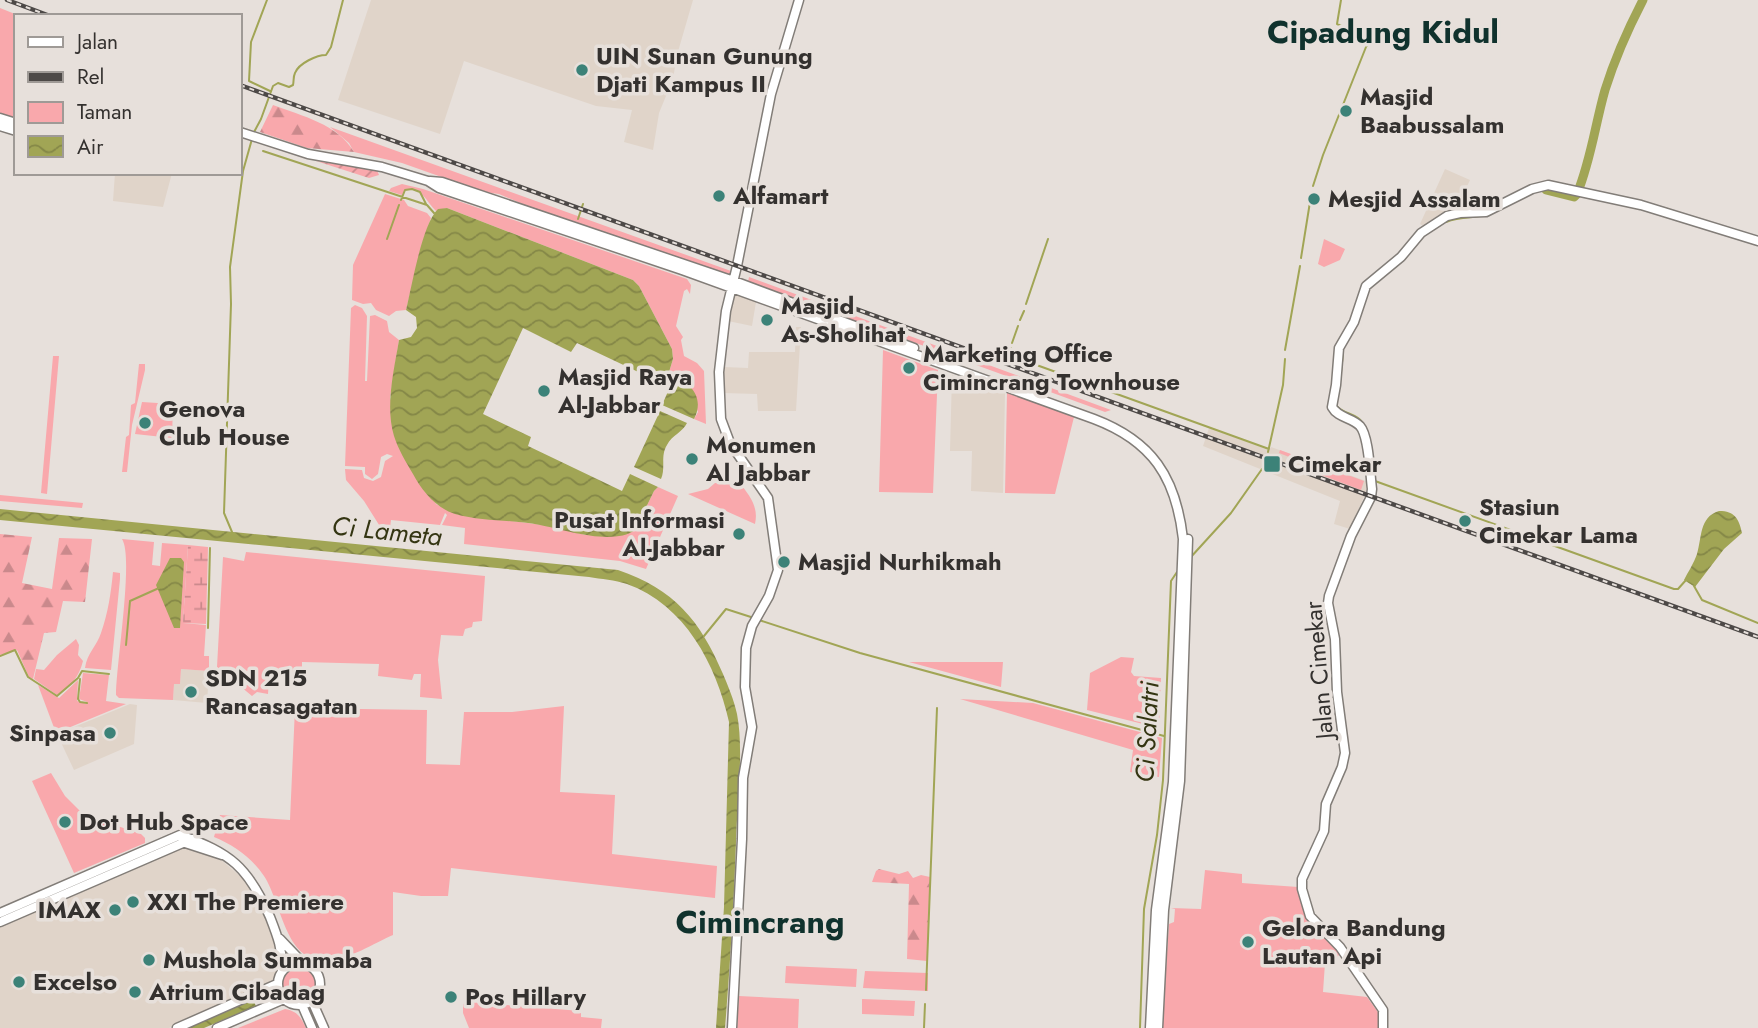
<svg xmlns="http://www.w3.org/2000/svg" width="1758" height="1028" font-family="Jost,sans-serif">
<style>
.built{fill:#e0d4c9}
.green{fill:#f9a8ac}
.forest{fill:url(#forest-firs)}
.wetland{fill:url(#wetland-marsh)}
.garden{fill:url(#garden-furrows)}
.water{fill:url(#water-waves)}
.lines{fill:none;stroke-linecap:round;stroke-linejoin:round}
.stream{stroke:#a1a555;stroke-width:2}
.river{stroke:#a1a555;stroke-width:9}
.secondary-casing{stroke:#827d78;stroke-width:11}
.secondary{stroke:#fff;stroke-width:8}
.rail-casing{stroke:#4d4947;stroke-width:4.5}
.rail{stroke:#e7e0db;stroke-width:2;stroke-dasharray:5;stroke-linecap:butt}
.poi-dot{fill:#3c8278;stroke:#e7e0db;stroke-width:2.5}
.labels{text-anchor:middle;stroke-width:7;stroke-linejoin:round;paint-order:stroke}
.poi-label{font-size:24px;font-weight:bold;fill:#34312f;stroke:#e7e0db;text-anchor:start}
.street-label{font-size:24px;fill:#34312f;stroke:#e7e0db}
.water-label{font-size:26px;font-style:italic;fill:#343512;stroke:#e7e0db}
.district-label{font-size:32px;font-weight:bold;fill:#10322d;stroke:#e7e0db}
</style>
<defs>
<pattern id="forest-firs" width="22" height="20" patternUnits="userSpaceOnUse" patternTransform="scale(1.75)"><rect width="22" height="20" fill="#f9a8ac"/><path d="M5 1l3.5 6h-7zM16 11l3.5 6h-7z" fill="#ca898c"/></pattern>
<pattern id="wetland-marsh" width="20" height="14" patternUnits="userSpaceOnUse" patternTransform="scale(1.75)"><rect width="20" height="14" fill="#f9a8ac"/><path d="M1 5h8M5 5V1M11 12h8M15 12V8" fill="none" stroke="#ca898c"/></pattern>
<pattern id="garden-furrows" width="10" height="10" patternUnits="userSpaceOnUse" patternTransform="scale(1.75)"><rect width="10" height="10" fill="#f9a8ac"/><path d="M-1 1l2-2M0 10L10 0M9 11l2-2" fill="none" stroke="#ca898c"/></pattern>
<pattern id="water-waves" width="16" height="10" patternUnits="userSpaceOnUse" patternTransform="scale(1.75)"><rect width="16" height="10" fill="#a1a555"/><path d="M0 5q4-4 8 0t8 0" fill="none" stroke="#848747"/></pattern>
</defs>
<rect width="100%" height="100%" fill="#e7e0db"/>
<path class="built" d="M371,0H693L677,55L673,79L659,113L653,150L624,142L632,110L596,106L464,61L440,134L338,100Z
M1445,169L1470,180L1457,208L1439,215L1423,226L1420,224Z
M115,173H172L163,207L113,201Z
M734,293L756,302L752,326L728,321Z
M796,327H801L796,411H758L757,394L723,393L724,367L748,368L749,352H795Z
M952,375L1005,393L1003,493L971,491L972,451H950Z
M1209,428L1269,450L1271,447L1366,481V492L1350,529L1334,524L1340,501L1203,446Z
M181,669L209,671L207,703L173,700L174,684H180Z
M130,704L137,705L134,744L74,770L57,734Z
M179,849H191L221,860L245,880L258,899L275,939L282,969L273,984L169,1028H0V927Z"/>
<path class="green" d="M0,8L20,16H16V121L0,115Z
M330,127L731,271L729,275L534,209L499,194L484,192L402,163L354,152L349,143Z
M402,184L423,189L687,279L691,285L690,294L687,289L684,291L676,326L683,337L681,340L684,356L697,363L704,371L706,424L694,419L698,412L685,381L669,372L673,359L672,349L639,286L633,280L447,208L436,211C425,200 422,187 405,190L402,195L389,191L391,188Z
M385,194L404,200L408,206L427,213L431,218L423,241L406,310L396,311L389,316L376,310L371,303L363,304L352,300L353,265Z
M1324,239L1345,249L1340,260L1324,267L1318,264Z
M749,277L1111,410L1105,412L748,282Z
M355,305L362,308L367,316L365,381H367L370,316L375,315L387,321L389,332L399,340L390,398L436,504L456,514L543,525L586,535L635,530L654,491L658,487L678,496L646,569L620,561L464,544L465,528L442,525L447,515L445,513L440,525L391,520L389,536H386L364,501L346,480L345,469L362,470L364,478L373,481L381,477L385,461L393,456L387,454L381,457L378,474L372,479L365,474V467L345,466L351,308Z
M883,350L938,370L933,493L879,492Z
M53,356H59L47,494L41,493Z
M139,364H145V370L132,425L127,472H122L126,437L129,435L131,405L135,403Z
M1007,392L1074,417L1055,494L1005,493Z
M142,402L173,404L172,438L135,434Z
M1280,450L1364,481L1361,490L1300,467L1302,462L1279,453Z
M739,482C749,495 759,506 755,524L688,494L708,489L715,483Z
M0,495L83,503L82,508L0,501Z
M122,539L154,542L152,565L160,566L162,543L188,545L183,623L206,625L204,656H209V671L181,669L180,684H174L173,700L119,698L116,695C116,665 134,557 122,539Z
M246,552L485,576L482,621L473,622L472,627L465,629L463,636L441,635L438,660L442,699L420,697L421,674H414L412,680L378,676L379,664L302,662V676L269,677L268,694L257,692L252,696L217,667L223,557L244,561Z
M113,572L120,573V579L111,670L85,668C87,653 97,646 101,633C108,613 111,593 113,572Z
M76,639L79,645L78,655L83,661C79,677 71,686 57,695L34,679L36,669L44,670L57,655Z
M1121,657L1134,658L1131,672L1134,676L1161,678L1159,728L1087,710L1090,673Z
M909,662H1003L1001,687Z
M83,673L109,675L106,701L126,704L56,733L38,685L59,698L78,680L77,701L87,704V702L79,699Z
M960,699L1033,703L1162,738L1159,777L1130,772L1133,750Z
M564,706L560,792L615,795L612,854L717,866L715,898L451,868L448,896H421L393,892V935C375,943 347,960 328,961C285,964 282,903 264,876C252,858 234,845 214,837L220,815L290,820L295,708L427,710L426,764L460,765L464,712H512Z
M51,773L65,796L85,816L89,812L103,821L141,834L145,838V843L74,873L32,781Z
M1205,870L1242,874V883L1298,887C1300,916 1321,934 1340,954L1331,963H1325L1323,992L1367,997L1380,1015L1379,1028H1162L1169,924L1174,922L1175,909L1171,908L1201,909Z
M786,966L857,969L856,987L785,983Z
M281 984a18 18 0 1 1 36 0a18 18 0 1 1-36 0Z
M865,971L928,973V991L863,988Z
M739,996L799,999L798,1028H737Z
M862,999L915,1001L914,1016L862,1014Z
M468,1002L581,1011V1017L602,1019L601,1028H469L463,1013V1004Z
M285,1009C297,1011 301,1017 306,1028H238Z"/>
<path class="forest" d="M273,105C302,116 338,124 354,152L307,148L260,132Z
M0,534L32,537L22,583L52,589L59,538L92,539L85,602L63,601L56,632L44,633L33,679L29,677L17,650L0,655Z
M879,869L899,874L908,871L913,878L921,875L930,877L927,961L907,959L909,884L872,882L876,871Z"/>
<path class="wetland" d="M188,545L208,547L206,624L183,623Z"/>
<path class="garden" d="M316,161L377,170L379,175L369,178Z"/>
<path class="water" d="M447,208L633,280L639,286L672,349L673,359L669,372C688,382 706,395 694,419L662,405L670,387L577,343L571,352L523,328L483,414L531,437L528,446L622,491L630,474L658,487L654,491L635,530C613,546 565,530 540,525C512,519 483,522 455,514C436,508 422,491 413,474C406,462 398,449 394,436C385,406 394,370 399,340L411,337L417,328L416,317L406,310C412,286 422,224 438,209Z
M660,411L687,423C683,432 672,435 667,445C660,456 666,468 661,479L634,467Z
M0,509L618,570C674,589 700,620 723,674C728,686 734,700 737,714C744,749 737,805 736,842C734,904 730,966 725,1028H716L724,907L729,722C716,664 685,605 627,584C615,580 601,579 589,577L0,520Z
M1719,511C1735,511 1739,519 1742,533L1724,549L1695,587L1684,580C1688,572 1694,563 1697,554C1702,538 1699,517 1719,511Z
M170,558H181L184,562L180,628H174L156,585Z
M253,1000L256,1006L204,1028H188Z"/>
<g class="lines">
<path class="stream" d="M267,0L251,42L249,81L270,91
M1341,0L1337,24L1368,38L1367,46
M253,134L261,119L273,86L278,83L289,87L293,85C294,81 293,77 295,73C299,63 317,55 326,55L331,47L343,0
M263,151L427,205L434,213
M1313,186L1323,155L1366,47
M401,200L405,190L412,189L420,192L426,204
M578,219L583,204
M1446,222C1466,214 1481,221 1500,209
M387,239L399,205
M1301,258L1310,202
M1026,304L1048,239
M1020,320L1024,311
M1012,343L1018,326
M1011,348L1015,356L1031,363L1269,449
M1285,350L1300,266
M1340,382L1343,353
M1336,405C1342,414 1356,413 1362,422
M1268,452L1283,385L1285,359
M1375,481L1674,589H1678L1686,580
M232,532L224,513L231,304L230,267L243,171L252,139
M1190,558L1231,513L1262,469
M1694,586L1702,600L1758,623
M759,620L860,653L1164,736
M208,628L210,548
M704,636L726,609L754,618
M126,645L130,601L159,588
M0,656L15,650L28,677L57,696L78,678L82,671L109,674
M80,679L78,699L80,702L87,703
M926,990L937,708
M924,1028L925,1004
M1140,1028L1144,909L1157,835L1163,780L1171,581L1177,572"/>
<path class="river" d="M1546,190L1574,197L1577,194C1591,160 1595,125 1605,90C1615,58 1628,29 1643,0"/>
<g class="secondary-casing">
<path id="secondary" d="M0,118L16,123
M0,126L16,131
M240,132L308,154L382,167L428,181L439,188L682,270L1094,419C1152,441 1176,477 1183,539L1173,782L1156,910L1150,1028
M430,181L442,182L734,281L914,348
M182,842L222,855
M0,913L180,835C231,853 248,867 270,917C277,935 283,950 282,970
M0,922L192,839
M280,939L302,962
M278 984a21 21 0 1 1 42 0a21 21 0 1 1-42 0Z
M312,1001L324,1028
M302,1005L312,1028
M177,1028L277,984
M217,1028L284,999
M732,1028L742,839L743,778L752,727L745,687L746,648L752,626L769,596L778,570L768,498L730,443L721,419L719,372L726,311L737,266L771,94L799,0
M1158,1028L1164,910L1180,781L1188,539
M1383,1028V1010L1340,947L1310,916L1302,889V879L1324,831L1326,804L1342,767L1345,753L1337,692L1335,639L1328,603L1329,596L1351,536L1371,497L1372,489C1370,474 1369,436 1360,426C1351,417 1338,418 1332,407L1336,385L1339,348L1354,322L1366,286L1401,257L1421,233L1447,216L1460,213L1486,212L1532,189L1548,185L1641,205L1758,241"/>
</g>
<use href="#secondary" class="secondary"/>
<g class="rail-casing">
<path id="rail" d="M7,0L50,16
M240,85L1758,637"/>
</g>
<use href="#rail" class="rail"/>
</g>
<g class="poi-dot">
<circle cx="582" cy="70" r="7"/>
<circle cx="1346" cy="111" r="7"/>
<circle cx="719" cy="196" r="7"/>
<circle cx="1314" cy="199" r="7"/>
<circle cx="767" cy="320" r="7"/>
<circle cx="909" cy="368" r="7"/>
<circle cx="544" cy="391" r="7"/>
<circle cx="145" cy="423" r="7"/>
<circle cx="692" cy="459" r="7"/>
<rect x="1263" y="455" width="18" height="18" rx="3.5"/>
<circle cx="1465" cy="521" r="7"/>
<circle cx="739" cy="534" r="7"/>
<circle cx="784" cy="562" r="7"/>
<circle cx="191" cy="692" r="7"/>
<circle cx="110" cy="733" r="7"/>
<circle cx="65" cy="822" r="7"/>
<circle cx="133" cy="902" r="7"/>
<circle cx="115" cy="910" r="7"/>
<circle cx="1248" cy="942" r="7"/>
<circle cx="149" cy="960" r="7"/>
<circle cx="19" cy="982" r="7"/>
<circle cx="135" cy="992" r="7"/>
<circle cx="451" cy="997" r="7"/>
</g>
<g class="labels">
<g class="poi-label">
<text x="596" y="64">UIN Sunan Gunung<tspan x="596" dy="28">Djati Kampus II</tspan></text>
<text x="1360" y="105">Masjid<tspan x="1360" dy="28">Baabussalam</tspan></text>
<text x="733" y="204">Alfamart</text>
<text x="1328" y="207">Mesjid Assalam</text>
<text x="781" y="314">Masjid<tspan x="781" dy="28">As-Sholihat</tspan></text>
<text x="923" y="362">Marketing Office<tspan x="923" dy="28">Cimincrang Townhouse</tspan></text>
<text x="558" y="385">Masjid Raya<tspan x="558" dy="28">Al-Jabbar</tspan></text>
<text x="159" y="417">Genova<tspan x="159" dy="28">Club House</tspan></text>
<text x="706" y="453">Monumen<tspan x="706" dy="28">Al Jabbar</tspan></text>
<text x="1288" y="472">Cimekar</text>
<text x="1479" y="515">Stasiun<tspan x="1479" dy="28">Cimekar Lama</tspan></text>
<text x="725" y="528" text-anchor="end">Pusat Informasi<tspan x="725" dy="28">Al-Jabbar</tspan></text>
<text x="798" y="570">Masjid Nurhikmah</text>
<text x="205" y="686">SDN 215<tspan x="205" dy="28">Rancasagatan</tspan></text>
<text x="96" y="741" text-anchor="end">Sinpasa</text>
<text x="79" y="830">Dot Hub Space</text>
<text x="147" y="910">XXI The Premiere</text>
<text x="101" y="918" text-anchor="end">IMAX</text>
<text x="1262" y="936">Gelora Bandung<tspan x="1262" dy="28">Lautan Api</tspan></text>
<text x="163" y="968">Mushola Summaba</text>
<text x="33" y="990">Excelso</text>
<text x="149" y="1000">Atrium Cibadag</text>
<text x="465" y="1005">Pos Hillary</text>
</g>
<g class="street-label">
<text transform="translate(1319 670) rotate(-95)" y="8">Jalan Cimekar</text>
</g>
<g class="water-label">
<text transform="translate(387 531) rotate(6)" y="9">Ci Lameta</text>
<text transform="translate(1147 732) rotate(-87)" y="9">Ci Salatri</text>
</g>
<g class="district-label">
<text x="1383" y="43">Cipadung Kidul</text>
<text x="760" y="933">Cimincrang</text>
</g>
</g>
<rect x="14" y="14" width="228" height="161" fill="#e7e0db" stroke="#9f9a96" stroke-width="2"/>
<rect x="28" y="37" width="35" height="10" fill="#ffffff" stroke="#9f9a96" stroke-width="2"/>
<text x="77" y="49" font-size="21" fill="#34312f">Jalan</text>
<rect x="28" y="72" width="35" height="10" fill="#4d4947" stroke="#9f9a96" stroke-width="2"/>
<text x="77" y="84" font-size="21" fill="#34312f">Rel</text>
<rect x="28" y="102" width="35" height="21" fill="#f9a8ac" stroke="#9f9a96" stroke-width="2"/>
<text x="77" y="119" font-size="21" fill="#34312f">Taman</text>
<rect x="28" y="136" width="35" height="21" fill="url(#water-waves)" stroke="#9f9a96" stroke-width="2"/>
<text x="77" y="154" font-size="21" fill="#34312f">Air</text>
</svg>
